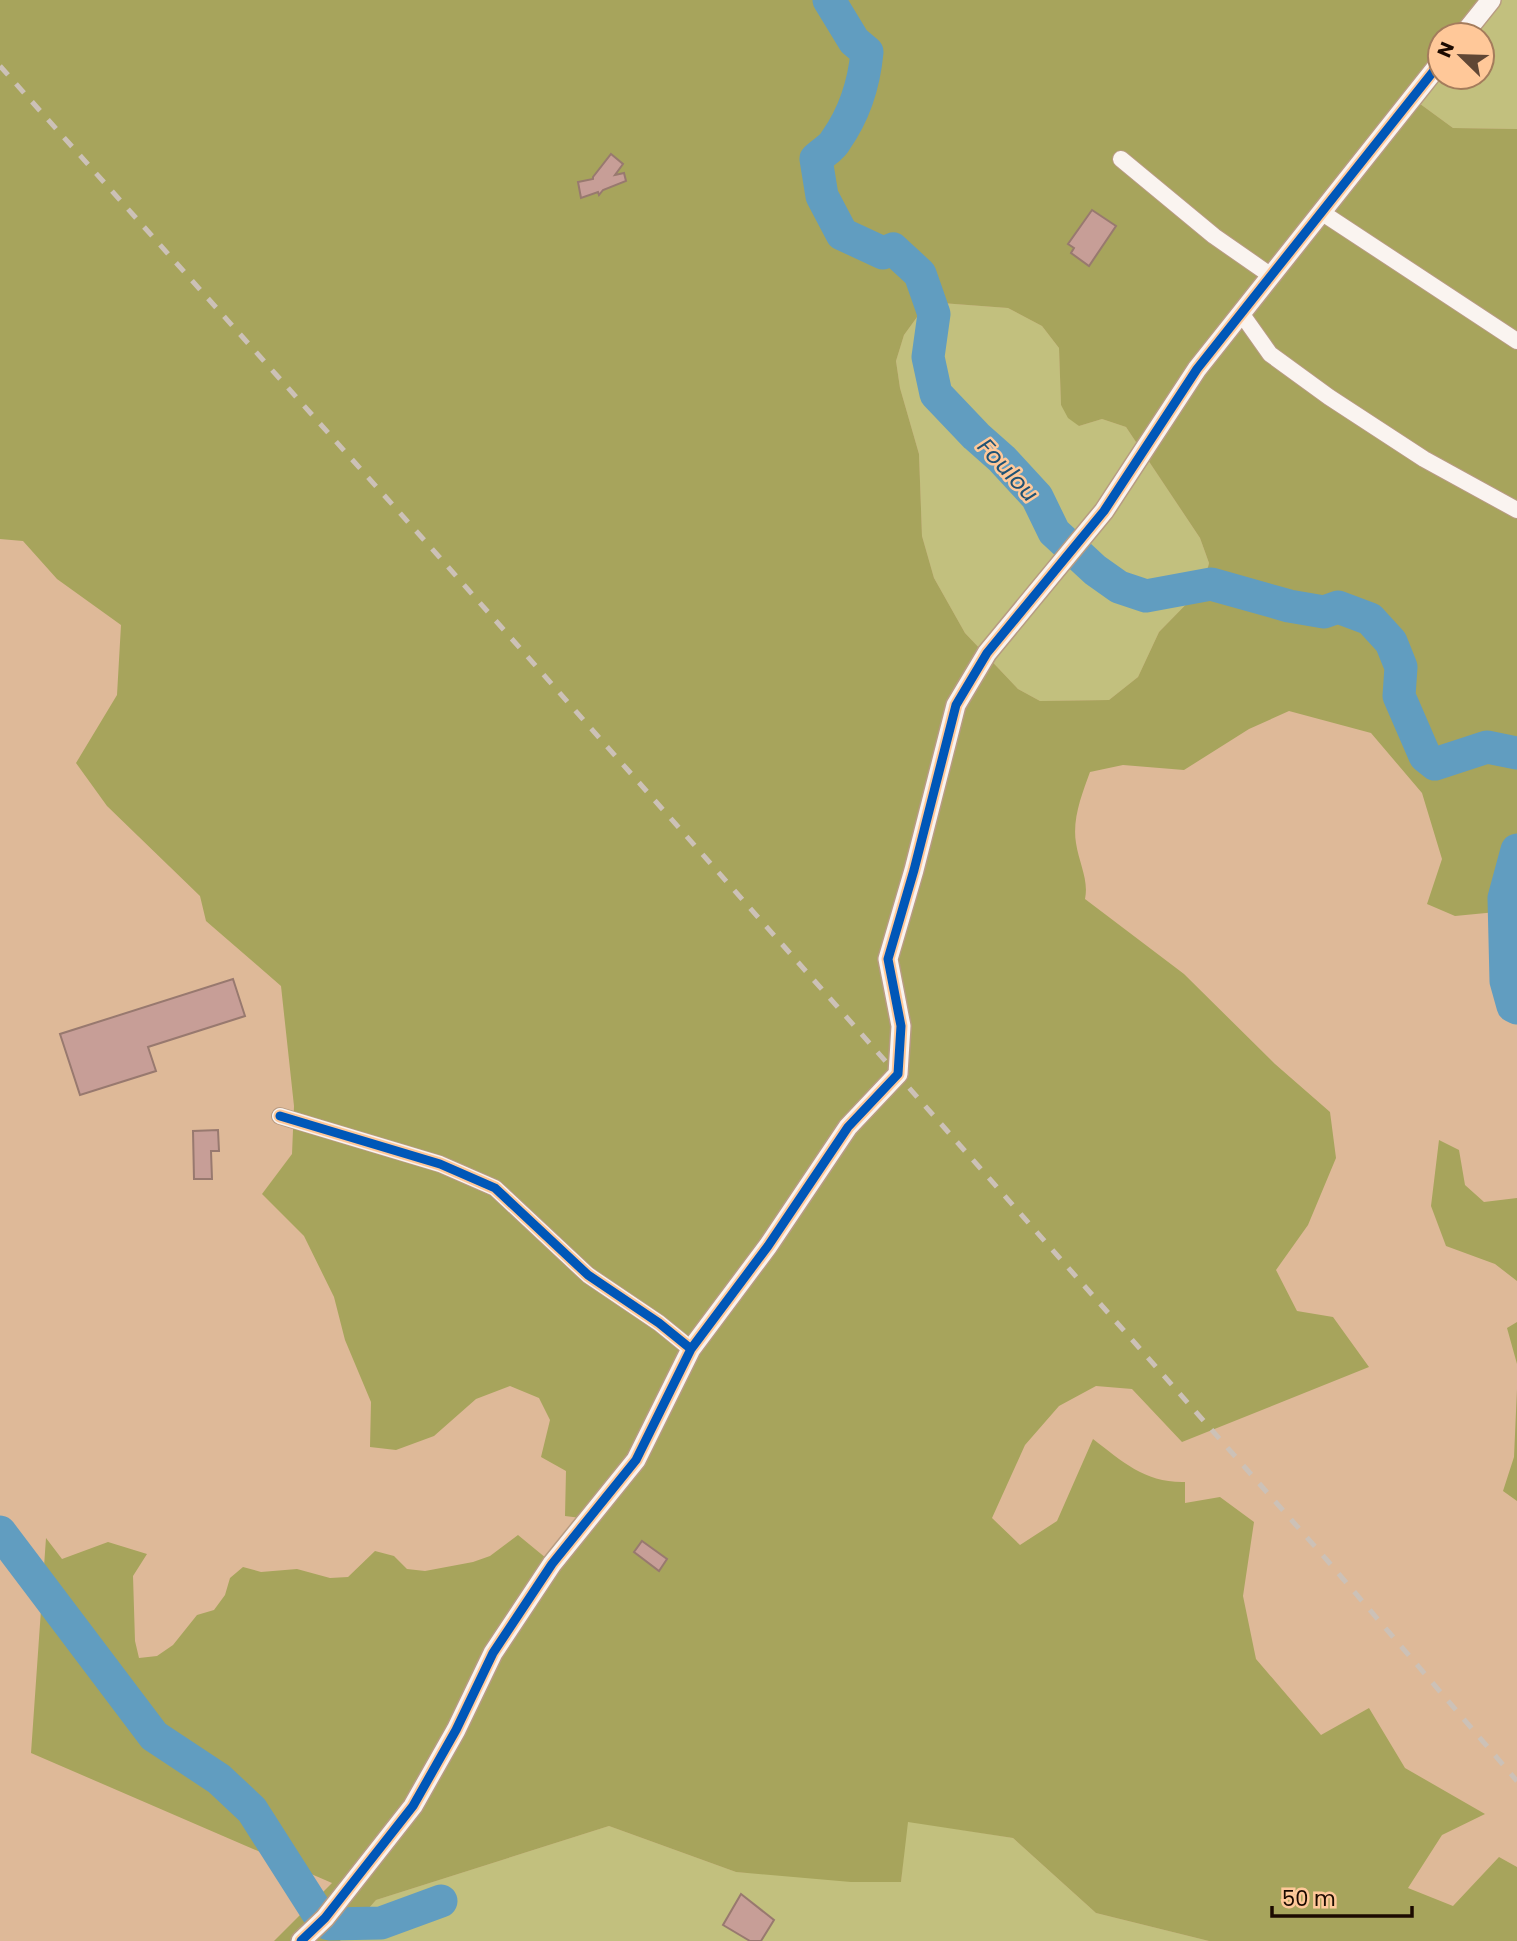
<svg xmlns="http://www.w3.org/2000/svg" width="1517" height="1941" font-family="Poppins,sans-serif">
<style>
.green{fill:#c2c07e}
.forest{fill:#a7a45c;fill-rule:evenodd}
.lines{fill:none;stroke-linecap:round;stroke-linejoin:round}
.river{stroke:#619dc0;stroke-width:33}
.building{fill:#c79e97;stroke:#98796f;stroke-width:2}
.minor-casing{stroke:#b89b82;stroke-width:18}
.tertiary-casing{stroke:#b89b82;stroke-width:22}
.minor{stroke:#faf4f0;stroke-width:16}
.tertiary{stroke:#faf4f0;stroke-width:19}
.rail{stroke:#ccc1b7;stroke-width:5;stroke-dasharray:12 12;stroke-linecap:butt}
.cycleway-casing{stroke:#ffc899;stroke-width:13}
.cycleway{stroke:#0057b8;stroke-width:9}
.labels{text-anchor:middle;stroke-width:5;stroke-linejoin:round;paint-order:stroke}
.water-label{font-size:23px;font-style:italic;fill:#205274;stroke:#ffc899}
</style>
<rect width="100%" height="100%" fill="#deb998"/>
<path class="green" d="M1491,0H1517V129L1453,128L1412,98L1440,77H1482V35H1463Z
M928,302L1008,308L1042,326L1059,348L1061,405L1079,426L1102,419L1126,427L1200,538L1209,563L1203,587L1159,632L1138,677L1109,700L1040,701L1018,689L965,633L934,578L922,536L919,454L900,388L896,361L904,335Z
M907,1821L1013,1838L1096,1913L1209,1941H340L376,1900L609,1826L736,1872L901,1882Z"/>
<path class="forest" d="M0,0H1491L1463,35H1440V63L1412,98L1453,128L1517,129V910L1455,916L1427,904L1442,859L1422,793L1371,733L1289,711L1249,729L1184,770L1123,765L1090,772C1082,794 1072,819 1076,843C1079,863 1089,880 1085,899L1184,974L1275,1064L1330,1112L1336,1158L1308,1225L1276,1270L1297,1311L1333,1317L1369,1367L1182,1442L1132,1389L1096,1386L1059,1406L1025,1445L992,1518L1020,1545L1057,1521L1093,1439C1123,1462 1145,1483 1185,1482V1503L1220,1497L1254,1522L1243,1596L1256,1659L1321,1735L1369,1708L1405,1768L1485,1814L1442,1835L1408,1888L1453,1906L1499,1857L1517,1867V1941H1209L1096,1913L1013,1838L908,1822L901,1882H851L736,1872L609,1826L376,1900L340,1941H274L332,1883L31,1753L46,1538L62,1559L108,1542L147,1554L133,1576L135,1641L139,1658L157,1656L173,1645L197,1615L214,1610L225,1595L230,1578L243,1567L261,1572L297,1569L330,1578L348,1577L375,1551L394,1556L407,1569L425,1571L473,1562L490,1556L518,1535L552,1563L589,1519L565,1516L566,1471L541,1457L550,1420L539,1398L510,1386L476,1399L434,1436L396,1450L370,1447L371,1402L345,1340L334,1297L304,1236L262,1194L292,1154L294,1106L281,986L206,921L200,896L107,806L76,763L117,695L121,625L57,579L23,541L0,539ZM928,302L1008,308L1042,326L1059,348L1061,405L1068,418L1079,426L1102,419L1126,427L1200,538L1209,563L1203,587L1159,632L1138,677L1109,700L1040,701L1018,689L965,633L934,578L922,536L919,454L900,388L896,361L904,335Z
M1439,1140L1459,1150L1465,1185L1484,1202L1517,1198V1281L1495,1264L1446,1246L1431,1206Z
M1517,1322V1364L1507,1328Z
M1517,1389V1501L1503,1491L1514,1457Z"/>
<g class="lines">
<path class="river" d="M829,0L854,41L867,52C864,84 855,113 836,140C832,148 822,153 816,159L822,196L842,234L883,253L893,249L920,274L934,314L928,357L936,394L976,436L1002,459L1037,497L1054,532L1095,570L1119,587L1146,596L1211,584L1289,606L1324,612L1338,607L1370,619L1391,642L1401,667L1399,696L1425,756L1435,764L1487,747L1517,753
M1517,850L1504,898L1506,981L1513,1006L1517,1008
M0,1532L154,1736L219,1779L252,1810L317,1912
M329,1924L381,1923L441,1901"/>
</g>
<path class="building" d="M611,154L623,164L615,175L624,173L626,181L603,190L599,195L598,192L581,198L578,182L593,179V177Z
M1092,210L1116,226L1089,266L1071,253L1074,248L1068,244Z
M233,979L245,1016L148,1047L156,1071L80,1095L60,1034Z
M218,1130L219,1151H211L212,1179H194L193,1131Z
M642,1541L667,1559L659,1571L634,1552Z
M741,1894L774,1920L761,1941H750L723,1925Z"/>
<g class="lines">
<g class="minor-casing">
<path id="minor" d="M1121,159L1214,236L1270,275
M1321,212L1517,341
M1241,313L1270,354L1329,397L1424,459L1517,510
M280,1116L440,1164L495,1188L588,1275L659,1323L691,1349"/>
</g>
<g class="tertiary-casing">
<path id="tertiary" d="M1463,35L1491,0
M301,1941L325,1918L413,1806L456,1730L493,1653L552,1564L636,1460L691,1349L768,1246L848,1127L898,1074L901,1026L888,959L914,870L956,705L987,653L1104,511L1197,369L1440,63"/>
</g>
<use href="#minor" class="minor"/>
<use href="#tertiary" class="tertiary"/>
<path class="rail" d="M0,66L442,560L1326,1559L1517,1781"/>
<g class="cycleway-casing">
<path id="cycleway" d="M280,1116L440,1164L495,1188L588,1275L659,1323L691,1349
M301,1941L325,1918L413,1806L456,1730L493,1653L552,1564L636,1460L691,1349L768,1246L848,1127L898,1074L901,1026L888,959L914,870L956,705L987,653L1104,511L1197,369L1440,63"/>
</g>
<use href="#cycleway" class="cycleway"/>
</g>
<g class="labels">
<g class="water-label">
<text transform="translate(1008 470) rotate(47)" y="8">Foulou</text>
</g>
</g>
<g transform="translate(1461 56) rotate(293)"><circle r="33" fill="#ffc899" stroke="#a47c5c" stroke-width="2"/>
<path d="M0-5L12 26L0 18L-12 26Z" fill="#604735"/>
<text y="-10" font-size="19" font-weight="bold" text-anchor="middle" fill="#1c0a00">N</text>
</g>
<path d="M1272 1906v10h140v-10" fill="none" stroke="#1c0a00" stroke-width="3.5"/>
<text x="1282" y="1906" font-size="21" fill="#1c0a00" stroke="#ffc899" stroke-width="5" paint-order="stroke">50 m</text>
</svg>
